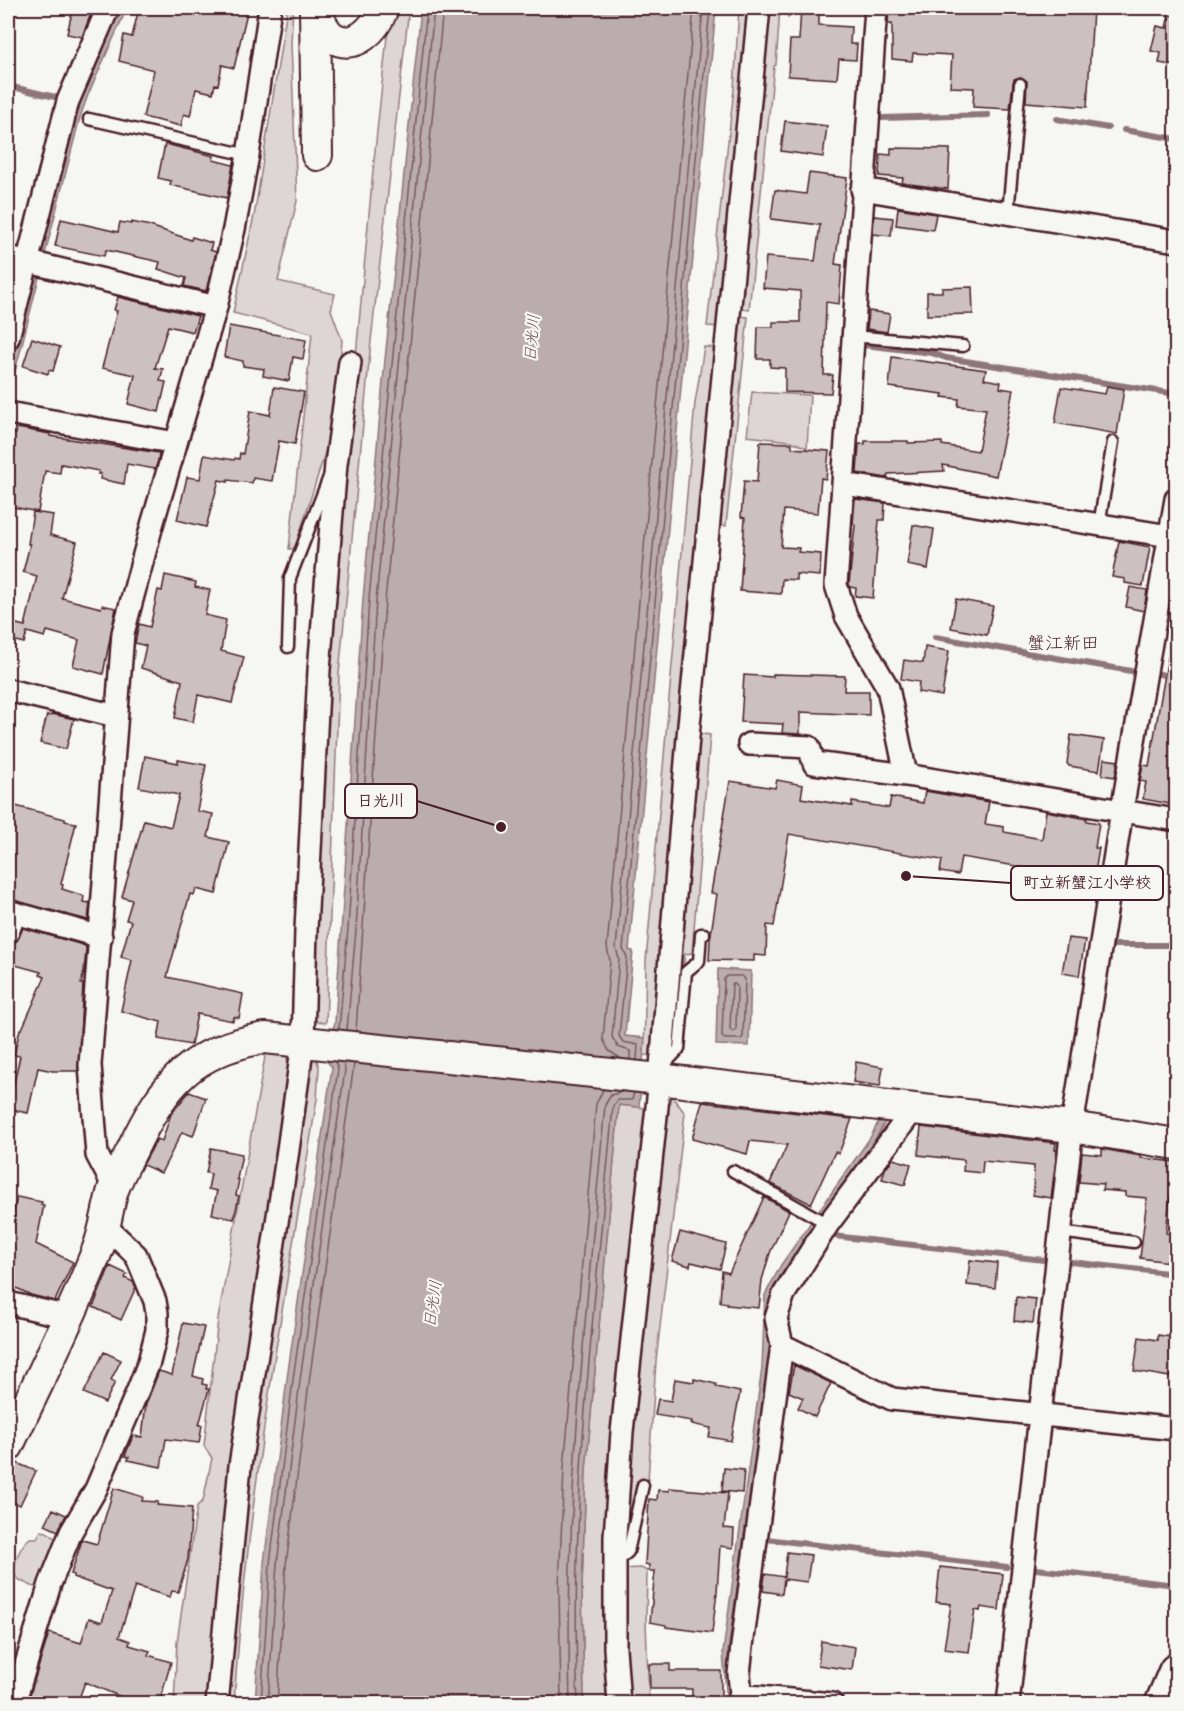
<svg xmlns="http://www.w3.org/2000/svg" width="1184" height="1711" font-family="'Shantell Sans','Klee One',sans-serif">
<style>
.green{fill:#ddd6d5;stroke:#947a80;stroke-width:1.5}
.water{fill:#bbadae;stroke:#8e747a;stroke-width:1.5}
.lines{fill:none;stroke-linecap:round;stroke-linejoin:round}
.shore{stroke:#77585f;stroke-width:1.5}
.stream{stroke:#8e747a;stroke-width:6}
.building{fill:#ccc1c0;stroke:#4a1f2b;stroke-width:1.5}
.lane-casing{stroke:#4a1f2b;stroke-width:15}
.street-casing{stroke:#4a1f2b;stroke-width:26}
.secondary-casing{stroke:#4a1f2b;stroke-width:34}
.primary-casing{stroke:#4a1f2b;stroke-width:38}
.lane{stroke:#f6f6f2;stroke-width:10}
.street{stroke:#f6f6f2;stroke-width:21}
.secondary{stroke:#f6f6f2;stroke-width:30}
.primary{stroke:#f6f6f2;stroke-width:33}
.labels{text-anchor:middle;stroke-width:4.5;stroke-linejoin:round;paint-order:stroke}
.water-label{font-size:16px;font-style:italic;fill:#6c4a52;stroke:#f6f6f2}
.quarter-label{font-size:18px;fill:#4a1f2b;stroke:#f6f6f2}
.leader{fill:none;stroke:#4a1f2b;stroke-width:2}
.callout-dot{fill:#4a1f2b;stroke:#f6f6f2;stroke-width:2}
.callout{fill:#f6f6f2;stroke:#4a1f2b;stroke-width:2}
.callout-label{font-size:16px;text-anchor:middle;font-weight:bold;fill:#4a1f2b}
</style>
<rect width="100%" height="100%" fill="#f6f6f2"/>
<filter id="ink" filterUnits="userSpaceOnUse"><feTurbulence type="fractalNoise" baseFrequency=".0167" numOctaves="2"/><feDisplacementMap in="SourceGraphic" scale="12" xChannelSelector="R" yChannelSelector="G"/><feConvolveMatrix kernelMatrix="1 2 1 2 8 2 1 2 1" color-interpolation-filters="sRGB"/></filter>
<g filter="url(#ink)">
<path class="green" d="M287,8H293L291,43L297,201L278,281L335,294L331,310L342,340L335,421L295,548L289,549L312,333L233,313L255,211Z
M390,8H409L371,341L339,674L326,1023L313,1021L311,982L327,671L374,160Z
M739,8H751L721,327L707,326L734,89Z
M780,8H796L788,18L787,11L780,8L776,65L774,66L749,310L738,308L766,9Z
M737,316L748,317L726,526L717,525Z
M704,347L718,348L653,1056L644,1055L646,961L695,403Z
M752,392L810,395L807,448L791,441L747,436Z
M697,733L710,735L692,953L685,954L676,1040L670,1051L696,786L693,779Z
M266,1051L286,1054L291,1075L213,1703L174,1704L177,1642L197,1506L203,1501L212,1458L204,1446L218,1319Z
M312,1055H315L319,1067L317,1099C284,1300 247,1500 234,1703L222,1704L228,1631L305,1069Z
M668,1092L685,1113L656,1361L648,1480L637,1481L625,1549L620,1537Z
M619,1105L646,1108L613,1703L584,1704L582,1587L586,1470Z
M41,1531C48,1531 54,1536 57,1542L40,1585L34,1587L21,1581L14,1575C13,1563 20,1546 30,1538H37Z
M641,1568L647,1571L646,1622L649,1703H626L621,1569Z"/>
<path class="water" d="M118,8H127L88,95L80,117L8,399V364L68,127Z
M421,8H716L629,950L633,951L625,1036L645,1038L639,1107L619,1105L586,1470L582,1587L584,1703L255,1704L264,1563L288,1371L332,1067L322,1056L335,1023L363,599L385,360Z
M718,969L751,971L749,1046L716,1045Z
M883,1113L890,1114L874,1141L779,1278C765,1306 768,1315 771,1345L728,1652L729,1678L732,1703L727,1704L723,1652L762,1368L765,1295L781,1265L870,1138Z"/>
<g class="lines">
<path class="shore" d="M727,976H742L745,979L743,1037L741,1039H725L722,1037L724,979Z
M732,984H735L737,987L736,1029L733,1032L730,1029Z
M339,1029L348,929L369,599L427,8
M347,1030L356,930L376,600L434,8
M356,1031L385,601L443,8
M620,1058L609,1051L603,1039L610,961L607,947L694,8
M630,1059V1051L618,1047L612,1037L619,959L616,948L703,8
M637,1060L638,1045L623,1042L619,1036L627,957L623,949L710,8
M261,1704L270,1564L294,1372L338,1069L335,1062
M268,1704L277,1564L301,1373L345,1070L344,1063
M277,1704L286,1565L310,1375L354,1064
M561,1704L559,1587L564,1468L596,1104L603,1090
M570,1704C564,1503 587,1304 605,1105L611,1095L622,1092
M578,1704C569,1504 595,1304 613,1106L618,1100H632L634,1093"/>
<path class="stream" d="M8,86L55,97
M882,118L988,115
M1057,119L1108,128
M1124,130L1176,139
M864,345L932,353L946,358L1176,394
M935,637L1131,671
M1160,674L1176,678
M1114,945H1176
M834,1236L1044,1260
M1071,1262L1176,1274
M766,1539L1007,1567
M1036,1569L1176,1585"/>
</g>
<path class="building" d="M73,8H93L82,37L67,34Z
M139,8H248L234,68L222,65L218,85L215,84L213,93L196,89L190,116L184,114L181,126L143,117L154,70L119,61L124,35L132,37Z
M801,8L819,9V25L851,27L850,44H857L856,60L839,59L837,79L788,76L790,40H799Z
M889,8H1052L1093,10L1087,107L1026,102L1027,81L1020,77L1014,79L1013,83L1010,109L973,107L974,88L950,87L952,55L913,53L912,61L892,59V24H888Z
M1169,15L1176,16V66L1159,63L1161,53L1151,51L1157,26L1166,28Z
M785,121L827,126L823,157L781,151Z
M165,144L214,156L213,160L233,165L227,198L170,185L171,181L158,178Z
M891,148L950,149L948,189L902,183L903,178L879,176L880,154L891,155Z
M809,173L847,178L835,264L842,265L839,304L826,302L824,375H833L831,393L785,392V368L770,367V359H757L758,327H773V322H800V291L763,288L766,257L815,261L820,225L771,219L775,190L806,194Z
M898,208L936,214L933,230L896,225Z
M874,216L893,218L891,236L873,234Z
M61,219L118,232L120,222L131,224L132,222L150,226L191,240L192,237L212,243L210,250L216,252L206,291L184,286L186,278L158,269L160,262L106,250L104,256L55,246Z
M972,287L973,314L927,315V292H942V288Z
M118,297L198,316L193,332L168,326L155,368L163,369L160,381L166,382L159,412L128,404L135,375L102,368L117,311L114,310Z
M869,311L890,314L887,332L867,329Z
M229,326L306,340L303,359L293,357L289,381L263,376L264,369L243,366V361L224,357Z
M32,338L60,347L53,371L49,370L48,374L23,366Z
M892,357L986,370L984,379L1001,382L1000,388L1013,390L996,476L943,465L944,471L888,474L887,478L857,473L859,444H865V441H908V443L942,442V445L978,451L986,409L958,406L959,399L942,397L943,394L889,387Z
M1107,386L1124,389L1117,434L1055,423L1061,387L1105,394Z
M274,387L304,392L295,444L279,441L272,481L253,478L252,483L228,480V482L219,480L206,527L177,520L187,477L200,479L204,455L234,460L235,458L239,459L240,453L243,454L250,411L270,415Z
M17,428L50,434V436L159,453L158,461L155,469L127,464L124,484L100,479L101,474H98L99,471L61,464L60,473L45,471L38,512L8,506V450L10,433L16,434Z
M760,442L792,443V448L829,451L826,479L821,478L818,513L784,510L781,547L799,548L798,552L821,554L820,576L796,574V580L782,579L781,594L740,591L745,518L741,517L744,481L757,482Z
M855,499L885,503L884,520H879L873,598L855,596L856,588L850,587L849,584L855,525L853,524Z
M33,512L53,515L50,535L77,542L62,598L101,608L102,605L116,608L103,674L73,666L79,640L47,631L45,637L27,632L24,643L8,639V622L25,626L37,576L23,572L30,544H28Z
M913,525L934,529L928,569L907,565Z
M1119,541L1150,547L1143,586L1125,583V579L1112,577Z
M165,575L196,582L195,587L210,590L205,615L226,620L221,651L244,657L232,703L198,695L193,722L175,718L182,681L141,668L146,646L135,643L139,624L150,627L158,590L162,591Z
M1130,587L1147,590L1144,611L1126,607Z
M956,599L993,606L987,635L951,628Z
M925,647L949,651L942,696L918,692L919,682L901,679L904,660L923,663Z
M1168,657L1176,658V805L1143,799L1146,782L1140,781L1143,765L1149,766Z
M773,674L845,676L844,691H869V715L800,712V734L782,733L783,724L741,722L744,675L773,677Z
M52,714L74,719L66,749L40,743L47,715L51,716Z
M1071,735L1104,740L1099,771L1069,766L1067,763Z
M145,756L178,763V760L206,765L197,811L213,814L208,837L229,842L216,894L196,889L194,895L190,894L167,977L243,994L239,1018L234,1017L233,1021L197,1014L191,1045L158,1039L161,1022L121,1011L132,960L121,957L131,921L126,920L132,900L122,897L144,820L171,827L179,795L139,787Z
M1104,759L1118,761L1115,777L1102,775Z
M777,780L803,785L801,798L852,806V802L889,808L891,797L923,803L925,791L989,802L985,824L1004,827V832L1042,839L1046,811L1087,819V821L1099,823L1095,848H1099L1094,879L961,857L958,875L940,872L942,860L789,834L774,926L767,925L766,956L754,955V961L709,960L710,940L717,894L711,893L730,781L775,788Z
M8,804L65,819V821L76,823L61,884L63,885L62,889L84,896L83,902L90,903L88,920L8,899Z
M23,928L83,945L86,947V951L84,971L81,984H83L78,1071H53L38,1068L28,1113L8,1109L20,1056L14,1055L20,1029H22L45,977L40,975L41,972L8,963V944L17,941Z
M1068,938L1085,940L1079,976L1062,973Z
M856,1062L883,1067L880,1086L853,1082Z
M189,1092L206,1098L193,1136L182,1132L161,1173L143,1165L157,1139L162,1141L171,1114Z
M702,1102L852,1119L839,1153L835,1152L811,1204L770,1183L787,1145L750,1141L747,1154L692,1139Z
M921,1127L1056,1143L1055,1150H1057L1051,1198L1033,1195L1034,1166L983,1161L982,1173L963,1171L964,1160L918,1155Z
M211,1148L242,1154L237,1179L239,1180L236,1195L239,1196L234,1219L212,1214L217,1191L208,1189L211,1174L206,1173Z
M1102,1149L1141,1156V1158L1176,1162V1196H1170L1166,1233L1176,1234V1263L1140,1258L1147,1198L1125,1196V1192L1102,1190L1103,1184L1079,1182L1082,1153L1102,1155Z
M893,1159L911,1164L905,1185L882,1179L885,1169Z
M17,1197L42,1202L41,1205H44L36,1244L73,1262L55,1301L31,1295L8,1284V1239Z
M764,1197L789,1211L770,1253L762,1280L759,1308L727,1305V1303L720,1302L722,1271L729,1273Z
M680,1232L726,1244L720,1269L691,1262L690,1266L672,1261Z
M970,1260L997,1263L995,1288L967,1285Z
M110,1266L127,1274L125,1278L133,1282L136,1287L121,1320L93,1307Z
M1016,1297L1036,1299L1033,1323L1014,1321Z
M183,1323L204,1327L193,1376L203,1379L202,1384L207,1385L206,1389H209L199,1425H202L199,1443L166,1439L161,1467L128,1460L129,1457L125,1456L133,1436L142,1437L146,1404L159,1371L172,1375Z
M1158,1335L1176,1338V1374H1170V1377L1134,1371L1139,1337L1158,1340Z
M104,1352L121,1360L111,1380L115,1382L105,1403L84,1393Z
M794,1365L831,1383L815,1417L798,1408L803,1398L789,1392Z
M675,1379L694,1382V1379L716,1384V1387L740,1392L731,1441L709,1437L711,1428L691,1424L692,1421L655,1415L658,1399L671,1401Z
M14,1462L36,1471L20,1505L8,1500V1476Z
M724,1468L744,1470L742,1493L722,1491Z
M114,1488L143,1497L142,1501L158,1502L157,1505L192,1508L188,1559L178,1592L172,1591L170,1597L135,1586L119,1637L130,1641L129,1645L150,1651L148,1655L171,1662L159,1704H138L85,1682L77,1704H27L49,1633L81,1643L89,1618L102,1622L112,1591L73,1577L74,1575L71,1574L82,1540L97,1544Z
M669,1488L728,1493L724,1528L734,1529L733,1548L720,1546L717,1592L712,1633L666,1627V1625L650,1622L655,1571H649V1565L645,1564L649,1499L657,1500L658,1490L669,1491Z
M53,1509L66,1515L58,1531L45,1525Z
M787,1552L811,1555L807,1582L784,1579L782,1594L763,1591L765,1574L784,1577Z
M940,1567L1003,1574L999,1610L981,1607L980,1611L975,1610L969,1652L944,1649L951,1604L936,1602Z
M821,1641L855,1647L852,1670L818,1665Z
M649,1664H670V1671H721V1702H692V1689H650Z"/>
<g class="lines">
<g class="lane-casing">
<path id="lane" d="M89,119L248,155
M1008,213L1020,84
M853,336L963,346
M1099,525L1113,442
M288,647L290,578L329,477
M663,1066L679,1049L686,972L699,961L701,934H704
M733,1171L828,1224
M1060,1232L1134,1242
M615,1563L628,1552L643,1485"/>
</g>
<g class="street-casing">
<path id="street" d="M876,8L836,585L846,616L888,688L906,775L1176,820
M862,189L1176,241
M8,257L216,307
M8,338L68,101L108,8
M8,413L176,443
M844,484L1176,537
M8,690L116,716
M749,744L809,747L814,763L906,775
M8,911L101,937
M8,932L15,913
M114,1187L97,1155L90,1065L123,633L152,525L216,307L234,229L248,155L270,8
M8,1303L69,1317
M782,1345L892,1399L1176,1429
M740,1695L832,1704
M14,1704L50,1584L71,1532L96,1489L138,1390L149,1362L157,1330V1313L155,1301L136,1255L104,1225
M217,1704L240,1466L288,1150L303,1042L306,930L319,670L336,464L350,362
M619,1704L615,1648V1537L622,1432L660,1079L689,725L759,8
M742,1704L739,1674L742,1646L782,1345L776,1318L784,1294L828,1224L914,1109
M1008,1704L1072,1127L1122,810L1176,499"/>
</g>
<g class="secondary-casing">
<path id="secondary" d="M315,8L317,155
M315,8C319,17 322,30 332,37C355,52 376,28 383,8
M8,1446C38,1382 71,1318 97,1251C105,1232 107,1210 113,1190C118,1176 126,1162 133,1148C163,1084 192,1050 265,1038L650,1078L914,1109L1072,1127L1176,1144"/>
</g>
<g class="primary-casing">
<path id="primary" d="M1162,1704L1176,1671"/>
</g>
<use href="#lane" class="lane"/>
<use href="#street" class="street"/>
<use href="#secondary" class="secondary"/>
<use href="#primary" class="primary"/>
</g>
</g>
<g class="labels">
<g class="water-label">
<text transform="translate(531 338) rotate(-85)" y="6">日光川</text>
<text transform="translate(432 1304) rotate(-82)" y="6">日光川</text>
</g>
<g class="quarter-label">
<text x="1063" y="649">蟹江新田</text>
</g>
</g>
<path class="leader" d="M501 827L417 801M906 876L1011 883"/>
<g class="callout-dot">
<circle cx="501" cy="827" r="6"/>
<circle cx="906" cy="876" r="6"/>
</g>
<g class="callout">
<rect x="345" y="784" width="72" height="34" rx="6"/>
<rect x="1011" y="866" width="152" height="34" rx="6"/>
</g>
<g class="callout-label">
<text x="381" y="806">日光川</text>
<text x="1087" y="888">町立新蟹江小学校</text>
</g>
<rect width="1184" height="1711" fill="none" stroke="#f6f6f2" stroke-width="30"/>
<rect x="15" y="15" width="1154" height="1681" fill="none" stroke="#4a1f2b" stroke-width="2" filter="url(#ink)"/>
</svg>
